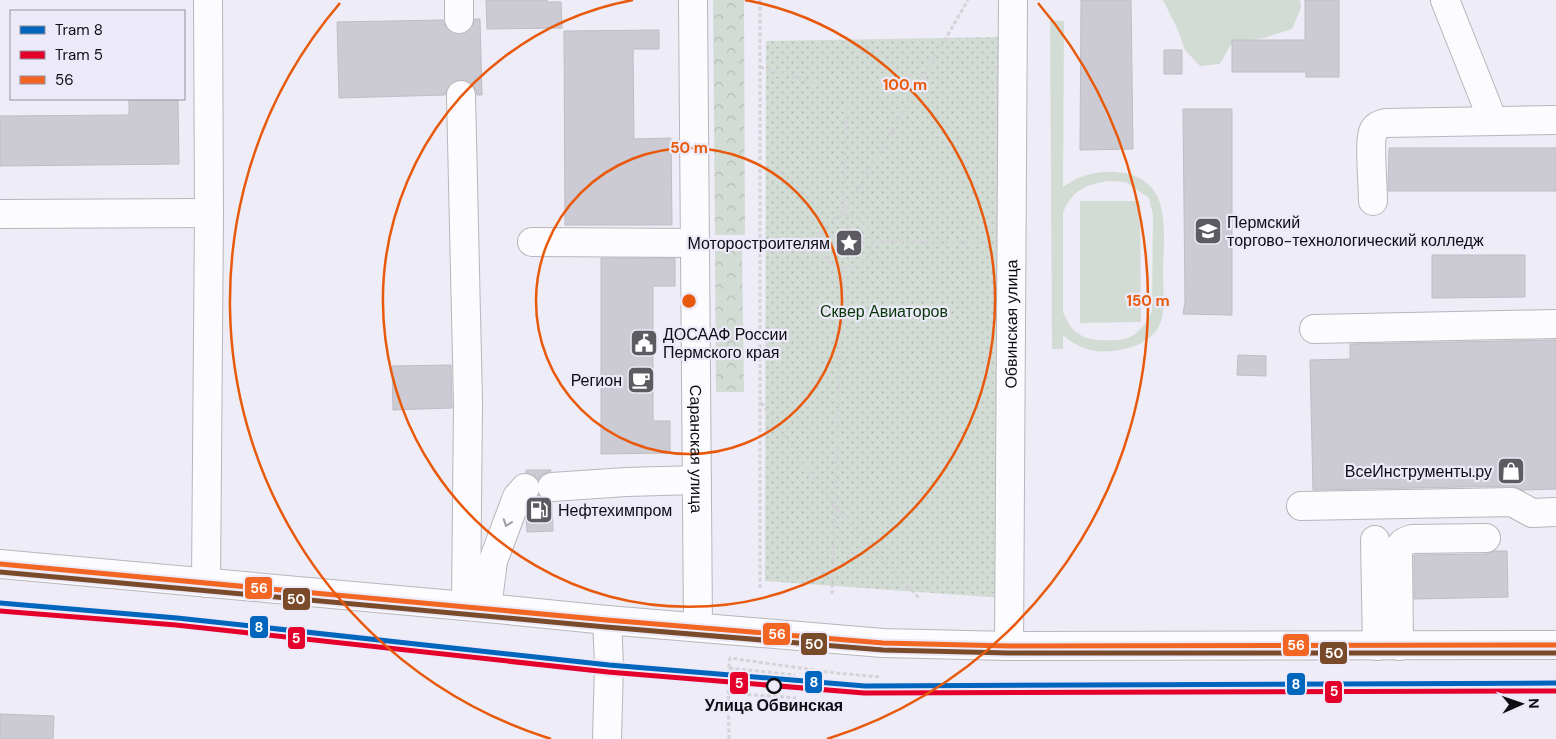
<svg xmlns="http://www.w3.org/2000/svg" width="1556" height="739" font-family="'DM Sans',sans-serif">
<style>
.green{fill:#d2dcd5;fill-rule:evenodd}
.forest{fill:url(#forest-crowns)}
.park{fill:url(#park-dots)}
.building{fill:#cccad2;stroke:#bebdc4}
.lines{fill:none;stroke-linecap:round;stroke-linejoin:round}
.minor-tunnel{stroke:#cccbd4;stroke-width:28;stroke-dasharray:28 14;stroke-linecap:butt}
.minor-casing{stroke:#b7b6bc;stroke-width:30}
.major-casing{stroke:#b7b6bc;stroke-width:30}
.path{stroke:#d4d3d7;stroke-width:3;stroke-dasharray:4 2.5;stroke-linecap:butt}
.minor{stroke:#fcfcfe;stroke-width:28}
.major{stroke:#fcfcfe;stroke-width:28}
.bus-1-casing{stroke:#ece9f9;stroke-width:9}
.bus-2-casing{stroke:#ece9f9;stroke-width:9}
.bus-1{stroke:#f26522;stroke-width:5}
.bus-2{stroke:#7a4b2a;stroke-width:5}
.tram-1-casing{stroke:#ece9f9;stroke-width:9}
.tram-2-casing{stroke:#ece9f9;stroke-width:9}
.tram-1{stroke:#0065bd;stroke-width:5}
.tram-2{stroke:#e4002b;stroke-width:5}
.oneway{stroke:#9d9ca0}
.ring{fill:none;stroke:#e8590c;stroke-width:2.5}
.stop-dot{fill:#ece9f9;stroke:#0e0d12;stroke-width:2.5}
.labels{text-anchor:middle;stroke-width:4.5;stroke-linejoin:round;paint-order:stroke}
.poi-label{font-size:16px;fill:#0e0d12;stroke:#ece9f9;text-anchor:start}
.park-label{font-size:16px;fill:#083608;stroke:#ece9f9}
.street-label{font-size:16px;fill:#0e0d12;stroke:#ece9f9}
.stop-label{font-size:16px;font-weight:bold;fill:#0e0d12;stroke:#ece9f9}
.centre{fill:#e8590c;stroke:#ece9f9;stroke-width:2.5}
.ring-label{font-size:15px;text-anchor:middle;font-weight:bold;fill:#e8590c;stroke:#ece9f9;stroke-width:4.5;stroke-linejoin:round;paint-order:stroke}
.line-badge{stroke:#ece9f9;stroke-width:2}
.badge-label{font-size:14px;text-anchor:middle;font-weight:bold;fill:#fff}
</style>
<defs>
<pattern id="forest-crowns" width="20" height="18" patternUnits="userSpaceOnUse" patternTransform="scale(1.25)"><rect width="20" height="18" fill="#d2dcd5"/><path d="M2 6a3 3 0 1 1 6 0M12 15a3 3 0 1 1 6 0" fill="none" stroke="#b3bcb6"/></pattern>
<pattern id="park-dots" width="8" height="8" patternUnits="userSpaceOnUse" patternTransform="scale(1.25)"><rect width="8" height="8" fill="#d2dcd5"/><path d="M2 2h.1M6 6h.1" fill="none" stroke="#b3bcb6" stroke-width="1.8" stroke-linecap="round"/></pattern>
</defs>
<rect width="100%" height="100%" fill="#eeecf6"/>
<path class="green" d="M1163,0H1300L1301,8L1292,29L1264,38L1243,41L1230,46L1220,64L1200,66L1185,50L1177,28Z
M1050,20L1064,21L1063,187C1079,175 1097,171 1117,172C1175,178 1163,232 1163,275C1163,293 1167,316 1156,331C1144,345 1129,349 1112,351C1093,353 1077,348 1063,335V349H1052ZM1108,181L1126,182L1149,198L1153,215L1152,311C1140,336 1129,342 1102,340C1094,340 1086,339 1079,334C1071,330 1067,320 1063,312V213C1072,190 1085,185 1108,181Z
M1080,201H1140L1141,322L1080,323Z"/>
<path class="forest" d="M713,0H744L745,235H715Z
M715,251H742L744,392H716Z"/>
<path class="park" d="M1002,37L1003,598L765,581L766,41Z"/>
<path class="building" d="M486,0H547V2H561L562,28L487,29Z
M1081,0H1131L1133,149L1080,150Z
M1305,0H1339V77H1306V72H1232V40H1305Z
M475,19H480L482,95H477L475,87L469,82L460,79L452,82L448,87L445,95L339,98L337,22L443,20L445,26L451,32L459,35L466,33L472,27Z
M659,30V49H633L634,139L671,138L672,225H565L564,31Z
M1164,50H1182V74H1164Z
M129,99H178L179,164L0,166V116L129,115Z
M1183,109H1232V315L1183,314L1185,302Z
M1389,148H1556V191H1388Z
M1432,255H1525V297L1432,298Z
M601,258H675V286H653V421H670V453L601,454Z
M1556,340V489L1522,490L1512,486L1313,490L1310,360L1350,359V344Z
M1238,355L1266,356V376L1237,375Z
M451,365L452,408L393,410L392,366Z
M526,470H551V471L543,474L538,480L535,476L526,473Z
M539,495L545,501L552,502L553,531L527,532L526,516L531,505Z
M1494,551H1507L1508,597L1414,599V555L1486,554Z
M0,714L54,716L53,739H0Z"/>
<g class="lines">
<path class="minor-tunnel" d="M459,19L461,95"/>
<g class="minor-casing">
<g id="minor">
<path d="M459,0V19"/>
<path id="s1" d="M693,0L698,627"/>
<path d="M1445,0L1493,121"/>
<path d="M461,95L468,403L466,606"/>
<path d="M1373,201C1373,188 1369,141 1373,132C1375,126 1381,124 1386,123L1556,120"/>
<path d="M0,214L209,213"/>
<path d="M532,242L695,243"/>
<path d="M1314,329L1556,324"/>
<path d="M552,487L626,482L697,480"/>
<path d="M1301,506L1512,502L1532,513L1556,512"/>
<path d="M1375,540L1377,646"/>
<path d="M206,583L209,213L208,0"/>
<path d="M487,608L493,561L517,497L525,488"/>
<path id="s2" d="M1009,646L1013,0"/>
<path d="M1399,646L1398,555C1399,544 1402,542 1412,539L1486,538"/>
<path d="M607,739L609,665L607,620"/>
</g>
</g>
<g class="major-casing">
<path id="major" d="M0,564L487,608L607,620L883,643L1009,646L1556,645"/>
</g>
<path class="path" d="M760,0V401L836,508L920,599
M760,67L814,83
M843,215L968,0
M843,215L847,105
M820 242a26 26 0 1 1 52 0a26 26 0 1 1-52 0Z
M873,241L989,243
M718,242L760,241
M760,402V589
M832,594L843,269
M729,668L795,675
M728,693L796,698
M729,739L728,675L730,658L835,673L881,677"/>
<use href="#minor" class="minor"/>
<use href="#major" class="major"/>
<g class="bus-1-casing">
<path id="bus-1" d="M0,564L607,620L883,643L1009,646L1556,645"/>
</g>
<g class="bus-2-casing">
<path id="bus-2" d="M0,572L606,627L883,650L1009,653H1556"/>
</g>
<use href="#bus-1" class="bus-1"/>
<use href="#bus-2" class="bus-2"/>
<g class="tram-1-casing">
<path id="tram-1" d="M0,603L177,618L609,665L865,686L1556,683"/>
</g>
<g class="tram-2-casing">
<path id="tram-2" d="M0,611L176,625L608,672L864,693L1556,691"/>
</g>
<use href="#tram-1" class="tram-1"/>
<use href="#tram-2" class="tram-2"/>
</g>
<defs><path id="oneway-chevron" d="M-2-3.5L2.5 0L-2 3.5" fill="none" stroke-width="1.6" stroke-linecap="round" stroke-linejoin="round" transform="scale(1.25)"/></defs>
<use class="oneway" href="#oneway-chevron" transform="translate(507 523) rotate(110)"/>
<g class="ring">
<circle cx="689" cy="301" r="153"/>
<path d="M745 0A306 306 0 1 1 633 0"/>
<path d="M551 739A459 459 0 0 1 340 3M1038 3A459 459 0 0 1 827 739"/>
</g>
<defs>
<g id="university-square" transform="scale(1.4375)"><rect x="-9" y="-9" width="18" height="18" rx="4" fill="#5c5b62" stroke="#ece9f9"/><path d="M0-5L7-2L0 1L-7-2ZM-4 1L0 2.5L4 1V4Q0 6-4 4Z" fill="#fff"/></g>
<g id="sight-square" transform="scale(1.4375)"><rect x="-9" y="-9" width="18" height="18" rx="4" fill="#5c5b62" stroke="#ece9f9"/><path d="M0-6L1.8-2.2L6-1.7L2.9 1.2L3.7 5.4L0 3.3L-3.7 5.4L-2.9 1.2L-6-1.7L-1.8-2.2Z" fill="#fff"/></g>
<g id="civic-square" transform="scale(1.4375)"><rect x="-9" y="-9" width="18" height="18" rx="4" fill="#5c5b62" stroke="#ece9f9"/><path d="M-.6-6.5H3V-4.5H.6V-3L4-1V1h2V6H-6V1h2V-1L-.6-3ZM-1.2 2.5V6h2.4V2.5Z" fill="#fff"/></g>
<g id="cafe-square" transform="scale(1.4375)"><rect x="-9" y="-9" width="18" height="18" rx="4" fill="#5c5b62" stroke="#ece9f9"/><path d="M-5.5-4.5H6V0H3Q3 3.5 0 3.5H-2.5Q-5.5 3.5-5.5 0ZM3-3.2v2h1.7v-2ZM-6 4.5H4V6H-6Z" fill="#fff"/></g>
<g id="shop-square" transform="scale(1.4375)"><rect x="-9" y="-9" width="18" height="18" rx="4" fill="#5c5b62" stroke="#ece9f9"/><path d="M-5-2.5h2.3a2.7 3.5 0 0 1 5.4 0H5L5.5 6h-11ZM-1.5-2.5h3a1.5 2.3 0 0 0-3 0Z" fill="#fff"/></g>
<g id="fuel-square" transform="scale(1.4375)"><rect x="-9" y="-9" width="18" height="18" rx="4" fill="#5c5b62" stroke="#ece9f9"/><path d="M-5.5-6h7V0h2V4h1.3V-2.5L3-4.5l.8-.8L6-3V5H2.5V1h-1V6h-7ZM-4.2-4.7v3.2H.2V-4.7Z" fill="#fff"/></g>
</defs>
<g fill-rule="evenodd">
<use href="#university-square" x="1208" y="231"/>
<use href="#sight-square" x="849" y="243"/>
<use href="#civic-square" x="644" y="343"/>
<use href="#cafe-square" x="641" y="380"/>
<use href="#shop-square" x="1511" y="471"/>
<use href="#fuel-square" x="539" y="510"/>
</g>
<circle class="stop-dot" cx="774" cy="686" r="7"/>
<g class="labels">
<g class="poi-label">
<text x="1227" y="228">Пермский<tspan x="1227" dy="18">торгово-технологический колледж</tspan></text>
<text x="830" y="249" text-anchor="end">Моторостроителям</text>
<text x="663" y="340">ДОСААФ России<tspan x="663" dy="18">Пермского края</tspan></text>
<text x="622" y="386" text-anchor="end">Регион</text>
<text x="1492" y="477" text-anchor="end">ВсеИнструменты.ру</text>
<text x="558" y="516">Нефтехимпром</text>
</g>
<g class="park-label">
<text x="884" y="317">Сквер Авиаторов</text>
</g>
<g class="street-label">
<text dy="6" stroke="none"><textPath href="#s2" startOffset="322">Обвинская улица</textPath></text>
<text dy="6" stroke="none"><textPath href="#s1" startOffset="449">Саранская улица</textPath></text>
</g>
<g class="stop-label">
<text x="774" y="711">Улица Обвинская</text>
</g>
</g>
<circle cx="689" cy="301" r="8" class="centre"/>
<g class="ring-label">
<text x="905" y="90">100 m</text>
<text x="689" y="153">50 m</text>
<text x="1148" y="306">150 m</text>
</g>
<g class="line-badge">
<rect x="244" y="576" width="29" height="24" rx="5" fill="#f26522"/>
<rect x="282" y="587" width="29" height="24" rx="5" fill="#7a4b2a"/>
<rect x="249" y="615" width="20" height="24" rx="5" fill="#0065bd"/>
<rect x="762" y="622" width="29" height="24" rx="5" fill="#f26522"/>
<rect x="287" y="626" width="19" height="24" rx="5" fill="#e4002b"/>
<rect x="800" y="632" width="28" height="24" rx="5" fill="#7a4b2a"/>
<rect x="1282" y="633" width="28" height="24" rx="5" fill="#f26522"/>
<rect x="1319" y="641" width="29" height="24" rx="5" fill="#7a4b2a"/>
<rect x="804" y="670" width="19" height="24" rx="5" fill="#0065bd"/>
<rect x="729" y="671" width="20" height="24" rx="5" fill="#e4002b"/>
<rect x="1286" y="672" width="20" height="24" rx="5" fill="#0065bd"/>
<rect x="1324" y="680" width="19" height="24" rx="5" fill="#e4002b"/>
</g>
<g class="badge-label">
<text x="259" y="593">56</text>
<text x="296" y="604">50</text>
<text x="259" y="632">8</text>
<text x="777" y="639">56</text>
<text x="296" y="643">5</text>
<text x="814" y="649">50</text>
<text x="1296" y="650">56</text>
<text x="1334" y="658">50</text>
<text x="814" y="687">8</text>
<text x="739" y="688">5</text>
<text x="1296" y="689">8</text>
<text x="1334" y="696">5</text>
</g>
<rect x="10" y="10" width="175" height="90" fill="#ece9f9" stroke="#93919d"/>
<rect x="20" y="26" width="25" height="8" fill="#0065bd" stroke="#93919d"/>
<text x="55" y="35" font-size="15" fill="#0e0d12">Tram 8</text>
<rect x="20" y="51" width="25" height="8" fill="#e4002b" stroke="#93919d"/>
<text x="55" y="60" font-size="15" fill="#0e0d12">Tram 5</text>
<rect x="20" y="76" width="25" height="8" fill="#f26522" stroke="#93919d"/>
<text x="55" y="85" font-size="15" fill="#0e0d12">56</text>
<g transform="translate(1521 704) rotate(88)" stroke="#ece9f9" stroke-width="4" paint-order="stroke">
<path d="M0-4L9 19L0 12L-9 19Z" fill="#0e0d12"/>
<text y="-8" font-size="14" font-weight="bold" text-anchor="middle" fill="#0e0d12">N</text>
</g>
</svg>
